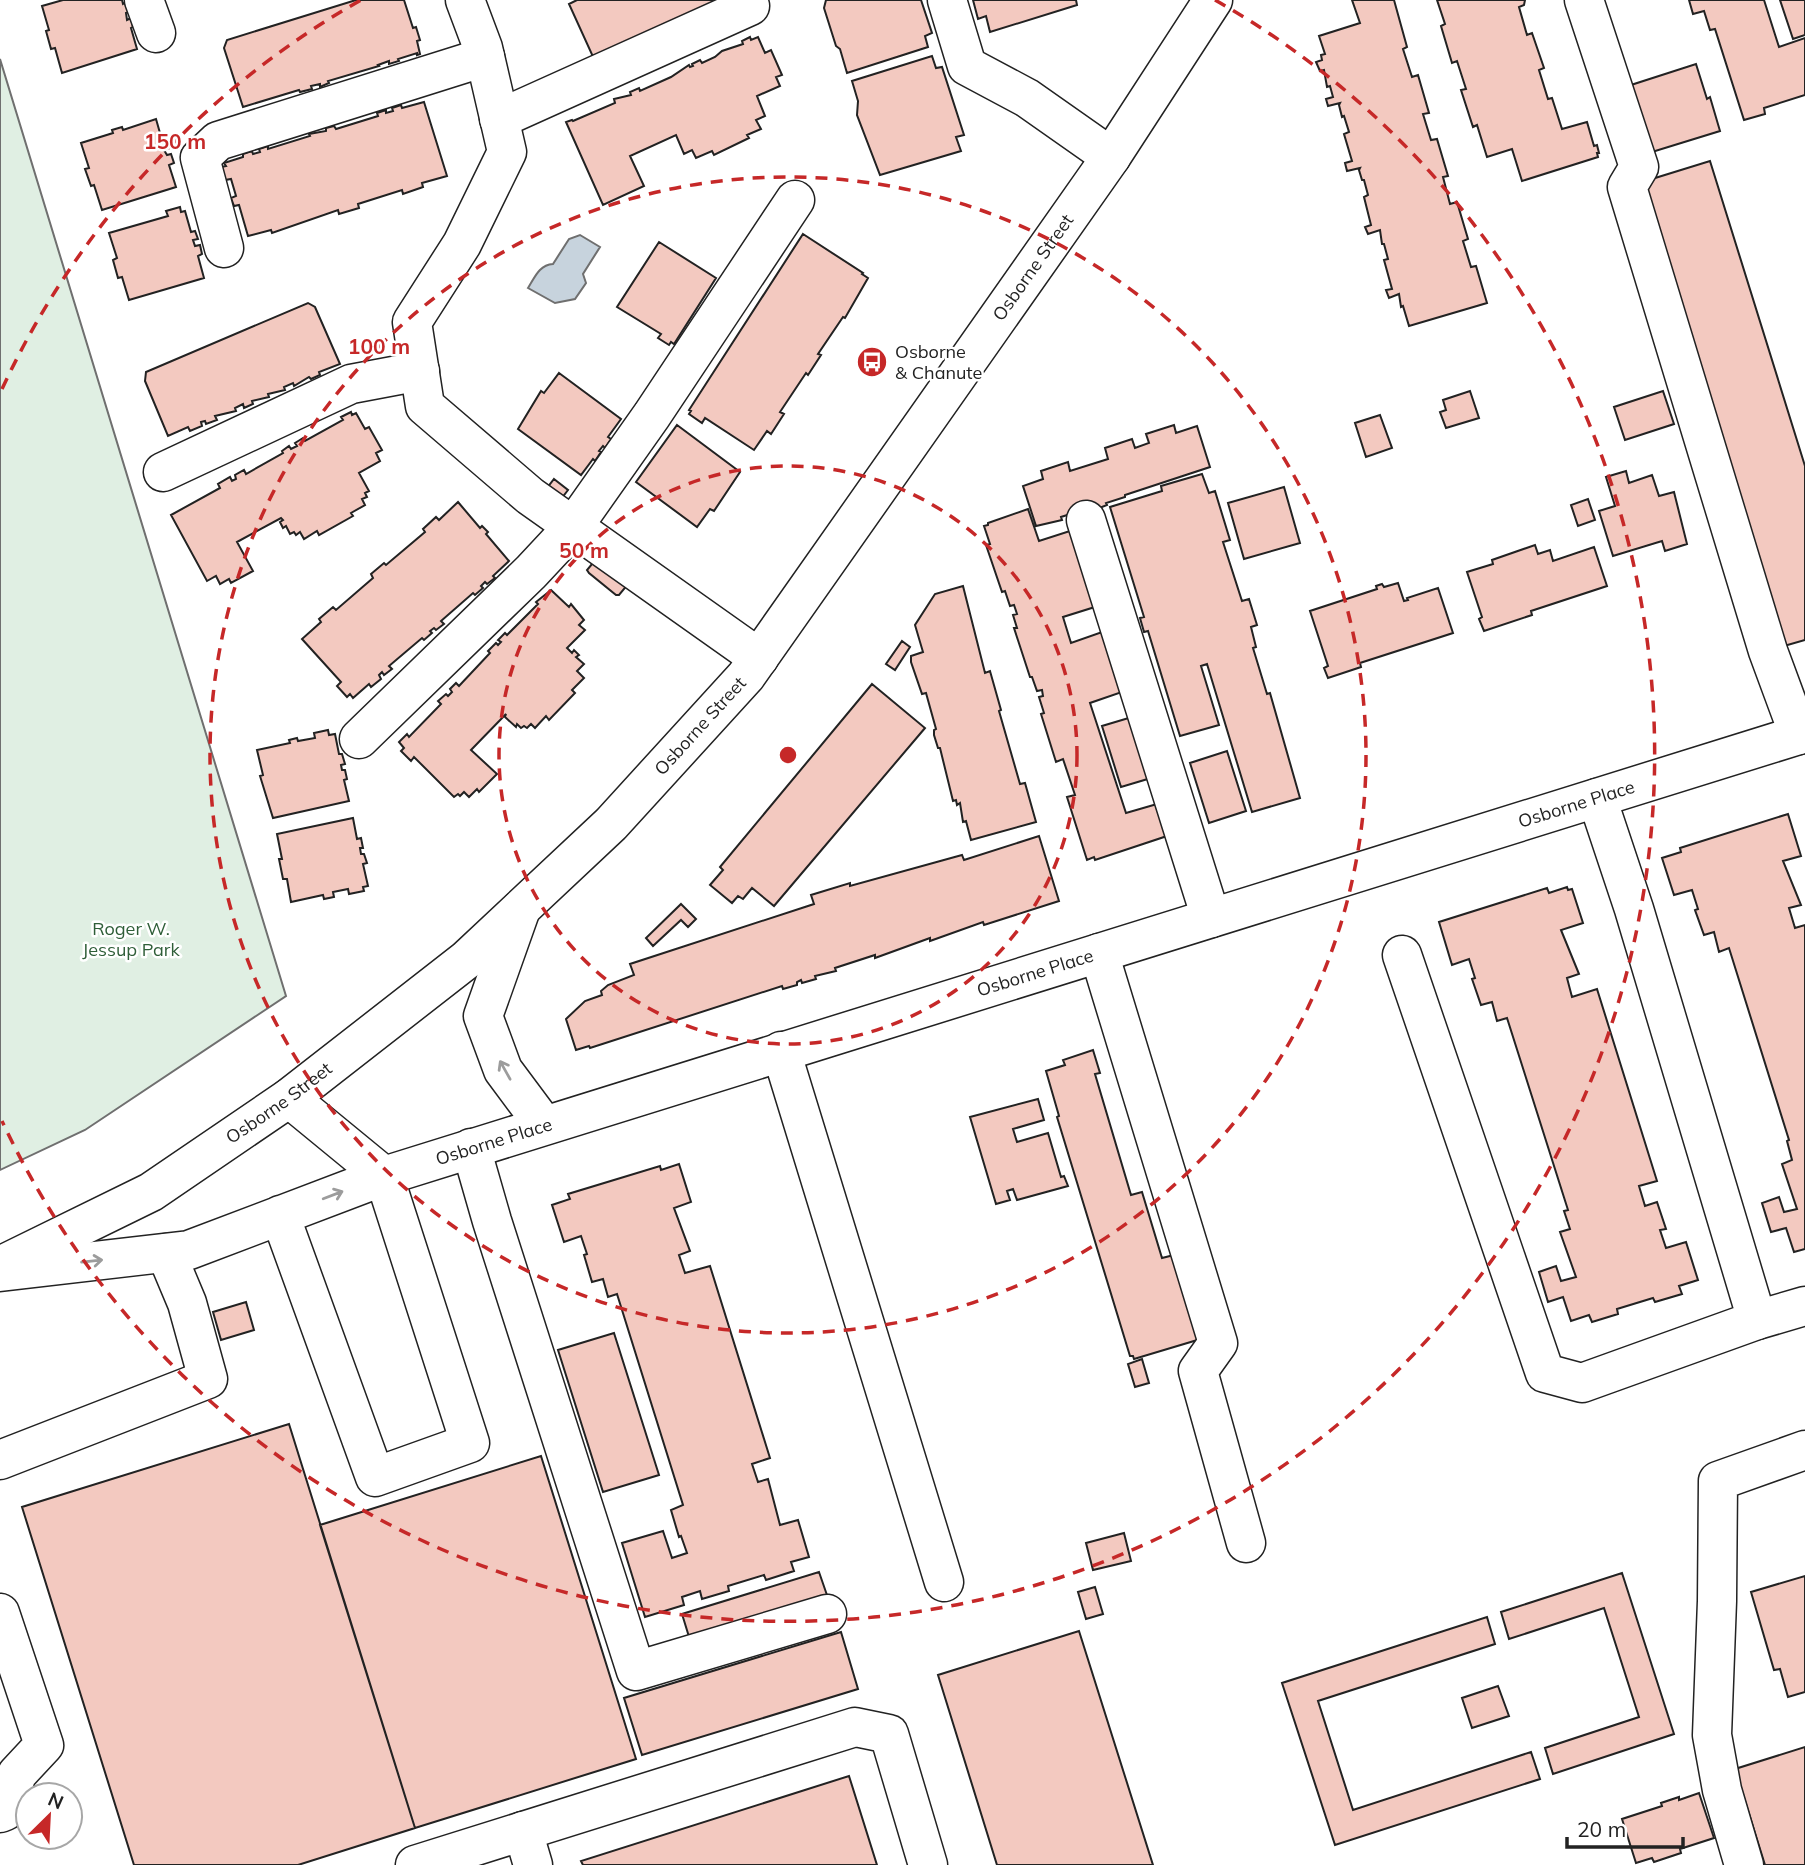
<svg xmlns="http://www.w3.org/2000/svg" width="1805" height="1865" font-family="Mulish,sans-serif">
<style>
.green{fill:#e0efe3;stroke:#6f6f6f;stroke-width:2}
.water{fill:#c7d3dd;stroke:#6f6f6f;stroke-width:2}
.building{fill:#f3c9c0;stroke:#222;stroke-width:2}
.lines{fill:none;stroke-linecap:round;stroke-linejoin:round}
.minor-casing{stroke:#222;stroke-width:41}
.major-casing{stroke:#222;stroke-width:41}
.minor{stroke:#fff;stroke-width:38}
.major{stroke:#fff;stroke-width:38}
.oneway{stroke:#9c9c9c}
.ring{fill:none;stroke:#c62828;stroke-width:3.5;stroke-dasharray:12 9}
.labels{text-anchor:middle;stroke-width:5;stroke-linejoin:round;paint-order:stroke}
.street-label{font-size:18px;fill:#222;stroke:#fff}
.poi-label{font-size:18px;fill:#222;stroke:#fff;text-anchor:start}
.park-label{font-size:18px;fill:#2f5e38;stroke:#fff}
.centre{fill:#c62828;stroke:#fff;stroke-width:3.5}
.ring-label{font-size:21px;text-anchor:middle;font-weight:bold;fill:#c62828;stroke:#fff;stroke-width:5;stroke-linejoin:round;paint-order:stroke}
</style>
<rect width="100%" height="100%" fill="#fff"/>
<path class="green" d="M0,59L286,996L85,1130L0,1170Z"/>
<path class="water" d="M580,235L600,247L583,274L586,283L575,299L555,303L528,288C535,277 539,265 553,264L569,239Z"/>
<path class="building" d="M63,0H122L123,4L126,2L129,12L126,13L127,20L131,18L133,27L131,28L137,49L62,73L55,48L51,49L46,31L49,30L42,6Z
M356,0H404L413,28L416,27L420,40L417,41L420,54L417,55V53L398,59L399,61L389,64V61L378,65L379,66L328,81L329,83L320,87V84L311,86L312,89L300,92L299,90L243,107L224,48L227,40Z
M577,0H724L594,59L569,4Z
M826,0H921L932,33L925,36L928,47L847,73L840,49L836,46L824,8Z
M973,0H1076L1077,5L990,32L986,16L978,19Z
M1352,0H1394L1407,47L1403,49L1412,77L1418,75L1429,113L1423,114L1431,140L1437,139L1448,176L1443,177L1450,204L1457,202L1468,239L1463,241L1471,267L1476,266L1487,303L1409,326L1403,306L1401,307L1399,294L1389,298L1386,290L1392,289L1384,260L1388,259L1384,244H1382L1380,230L1368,234L1365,227L1371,225L1364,197L1368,195L1364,180H1362L1359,170L1360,168L1347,171L1345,163L1352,161L1344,134L1349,132L1344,116L1342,117L1339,105L1340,103L1328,106L1326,99L1333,97L1330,86L1327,87L1324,70L1320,71L1316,62L1322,60L1321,55L1325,54L1319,36L1360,23Z
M1437,0H1525L1524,5L1519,7L1527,35L1532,33L1544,68L1539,70L1548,99L1552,98L1562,129L1587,122L1594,146L1597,145L1599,153H1597L1598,157L1522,181L1512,149L1487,157L1477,125L1473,127L1461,90L1466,89L1457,61L1452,63L1441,26L1445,24Z
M1689,0H1764L1779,47L1805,38V95L1764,108L1765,114L1744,120L1715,29L1710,30L1704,11L1693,14Z
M1780,0H1805V35L1793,39Z
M750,37L751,40L758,37L765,53L771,50L782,75L776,77L780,86L757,96L765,116L756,120L761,129L747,135L749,138L714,155L712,151L696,158L692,150L684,154L676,135L630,156L644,186L603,205L566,122L572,120L573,121L615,103L614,99L631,95L630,92L639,88L640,91L671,77L689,65L690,67L693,66L692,64L700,60L702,63L715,57L722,51L743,44L742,41Z
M932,56L936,68L942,67L964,135L956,137L961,151L880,175L857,115L858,101L852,81Z
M1696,64L1707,99L1710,97L1720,131L1652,152L1631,85Z
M424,102L447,176L422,183L423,187L403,194L402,190L358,204L359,208L339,214L338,210L272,233L271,230L248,236L239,205L234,206L231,198L236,196L231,179L225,180L221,167L226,166L224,163L243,157V154L252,151L253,154L260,152L259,149L268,146V149L310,136L309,134L326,131V128L334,126L336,129L378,116L377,113L386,110V113L393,111L392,108L401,105L402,108Z
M156,119L162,140L166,139L169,148L164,150L167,155L171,154L174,163L169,165L176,187L102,210L94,185L91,186L85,169L89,168L81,143L113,133L112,130L122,127L123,130Z
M1710,161L1805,466V640L1784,646L1639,183Z
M180,207L181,212L185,211L191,232L195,231L198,239L193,240L195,246L200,245L202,254L198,256L204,278L129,300L122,277L118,278L113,260L117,258L109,233L168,216L166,211Z
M803,234L863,273L862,274L868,278L845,318L843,317L818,354L821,355L808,375L806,373L780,412L784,414L771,434L767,431L754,450L705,418L702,423L689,414L691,411L689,410Z
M659,242L716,278L674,344L671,342L669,345L658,338L661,334L617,307Z
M308,303L315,307L340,364L319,372L320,375L311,379L309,377L294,386L293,383L284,387L285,390L268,394L269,397L252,401L253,404L244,408L243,404L235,408L236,411L215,416L217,420L206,424L205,421L201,422L202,426L190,431L188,427L168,436L145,381L146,372Z
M559,373L621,419L608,437L611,439L605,448L603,446L599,451L601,452L595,461L593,459L581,475L518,429L541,391L544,393Z
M1470,391L1479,418L1446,428L1440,412L1446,410L1443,400Z
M1663,391L1674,424L1625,440L1614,407Z
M351,412L352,415L356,413L365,429L369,427L382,450L376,453L380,461L359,473L369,491L365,493L367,497L362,499L365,505L351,513L353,516L319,535L317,531L304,539L300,532L296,535L294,532L290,534L286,526L283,528L280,522L283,520L281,518L237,542L253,571L231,583L229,579L220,584L216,576L207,581L171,515L220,488L218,484L230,477L232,481L236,479L235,475L244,470L246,474L283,453L282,451L289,446L291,449L297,446L295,443L303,438L305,441L343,420L341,417Z
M1380,415L1392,448L1366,457L1355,423Z
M677,425L740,472L714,511L710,509L697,527L636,482Z
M1174,425L1176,433L1197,426L1210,467L1125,495V497L1106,503L1107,505L1097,509L1096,506L1061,517L1062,520L1036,526L1023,486L1043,479L1041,471L1068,462L1070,471L1108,459L1105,448L1132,439L1135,448L1149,443L1146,434Z
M1626,471L1629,483L1652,475L1659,496L1674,492L1687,544L1665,551L1662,541L1613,556L1599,511L1615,506L1606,477Z
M1202,474L1209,493L1215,491L1230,540L1223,542L1242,601L1249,599L1257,625L1251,627L1256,647L1253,648L1267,694L1270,693L1300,798L1252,812L1207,664L1201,666L1219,725L1180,736L1148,631L1144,632L1140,618L1144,617L1110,507L1162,491L1161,486Z
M554,479L568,490L561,499L547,488Z
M1284,487L1300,543L1244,559L1228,503Z
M1588,499L1595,520L1578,526L1571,505Z
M458,502L480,528L482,526L488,532L486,534L509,561L493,576L495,578L487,584L485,582L481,586L483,588L475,595L473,593L441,621L444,624L436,630L434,628L430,631L432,633L424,640L422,638L389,666L392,669L384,675L382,672L379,675L381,679L371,687L369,684L353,698L350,694L347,697L337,686L341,682L302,639L321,622L319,619L333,607L336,610L373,578L371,574L384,563L386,565L425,532L423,529L436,517L439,520Z
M1028,509L1039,541L1073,530L1098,606L1063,617L1071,643L1105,631L1125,691L1090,703L1126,813L1157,804L1167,836L1095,860L1094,857L1087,860L1067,797L1075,795L1063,759L1056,762L1041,714L1044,713L1039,697L1043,696L1042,690L1037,691L1032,677H1030L1014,628H1017L1013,615L1017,614L1014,605L1010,606L1005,591L1002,592L986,545L990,544L984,526L988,525V523Z
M1535,545L1538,554L1550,550L1553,561L1594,547L1607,586L1531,611L1532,615L1484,631L1479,619L1482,617L1467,572L1493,564L1492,560Z
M597,558L629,583L619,595H616L589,573L587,570Z
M1398,583L1404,601L1408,600L1407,598L1438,588L1453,633L1360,663L1361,667L1328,678L1324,668L1328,666L1310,611L1377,589L1376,586L1382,584L1384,587Z
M963,586L985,673L990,671L1001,710L999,711L1020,784L1025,783L1036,822L971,840L966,821L963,822L960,803L957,805L956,800L953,801L940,748H938L934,735V730L936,729L926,693L922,694L911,662V656L923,652L915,625L935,594Z
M551,590L569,607L571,604L584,620L579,625L585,630L567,648L572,653L574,650L579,655L576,657L584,664L577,671L584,678L572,690L575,693L549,720L546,716L535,728L531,724L527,728L524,726L521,728L517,724L516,727L505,717L506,714L471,750L497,774L479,792L477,789L469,797L464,792L460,796L458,794L454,797L414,757L411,761L401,751L404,748L399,742L407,734L409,737L441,704L438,701L446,694L448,696L452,692L450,689L456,683L459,686L490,653L488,651L496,643L498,645L501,642L498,640L505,633L507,635L538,604L536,602Z
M902,641L910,647L895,670L886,664Z
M872,684L925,728L774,906L752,888L743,899L738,896L732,903L710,885L723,870L720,867Z
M1132,717L1151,778L1121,787L1102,726Z
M328,730L329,735L335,734L339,754H342L345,764L341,765L342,770H345L347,779L344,780L349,801L273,818L260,776L263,775L257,750L290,743L289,740L297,738L298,741L315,738L314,733Z
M1227,751L1246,811L1209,823L1190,763Z
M1788,814L1801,856L1783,861L1801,905L1789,908L1795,928L1805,925V1249L1794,1252L1786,1228L1771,1232L1762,1203L1779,1197L1784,1212L1797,1209L1782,1164L1792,1160L1787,1141L1789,1140L1729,948L1719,952L1714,932L1704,935L1695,910L1698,909L1692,890L1674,895L1662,858L1681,852L1680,848Z
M353,818L357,839L361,838L363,848H360L361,854H364L367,863L363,864L368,886L363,887L364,891L349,894L348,889L333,892L334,897L324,899L323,895L291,902L287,879H283L279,859H282L277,834Z
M1039,836L1059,901L984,925L983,922L930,941V938L875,958V955L835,968L836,971L815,976L816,979L802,983L801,980L797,982V985L783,989L782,986L590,1048L589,1046L576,1050L566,1019L585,1001L602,995L601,991L608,985L634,975L630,964L814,904L811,895L850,883V886L962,855L964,860Z
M1567,887L1568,890L1572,889L1583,923L1561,930L1579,974L1567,978L1572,997L1597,989L1657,1181L1639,1186L1645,1206L1657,1202L1666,1229L1660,1230L1666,1248L1686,1242L1698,1280L1679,1286L1682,1294L1655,1302L1653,1298L1617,1309L1618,1314L1592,1322L1589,1315L1571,1321L1563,1297L1548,1302L1539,1272L1556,1266L1561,1281L1576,1277L1560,1232L1570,1229L1564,1211L1568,1210L1507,1018L1497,1021L1492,1002L1481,1005L1472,979L1475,978L1469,959L1452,965L1439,922L1547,888L1549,893Z
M681,904L696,919L688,927L681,920L653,946L646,938Z
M1093,1050L1100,1073L1095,1074L1131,1195L1142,1192L1162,1258L1178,1254L1204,1338L1134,1359L1133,1356H1130L1057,1117L1059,1116L1046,1071L1065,1065L1063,1060Z
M1038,1099L1044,1120L1013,1129L1017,1142L1048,1133L1061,1177L1064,1176L1068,1186L1017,1200L1013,1189L1007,1191L1010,1200L996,1204L970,1117Z
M679,1164L691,1202L674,1208L690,1251L679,1255L685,1273L710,1266L770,1458L752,1464L758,1482L768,1479L780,1525L798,1520L809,1557L791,1562L794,1571L766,1580L764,1575L728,1586L729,1591L702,1599L700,1591L682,1597L684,1605L645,1617L622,1543L663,1531L672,1558L687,1553L681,1536L679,1537L671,1510L683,1505L617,1294L608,1297L603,1279L592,1282L584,1255L587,1254L581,1236L564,1242L552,1205L570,1199L568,1194L660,1166L661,1170Z
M246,1302L254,1330L221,1340L213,1312Z
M614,1333L659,1475L603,1492L558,1350Z
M1142,1359L1149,1383L1135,1387L1128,1364Z
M289,1424L415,1828L298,1865H134L22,1507Z
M541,1456L636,1759L415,1828L320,1525Z
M1124,1533L1131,1561L1093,1570L1086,1543Z
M819,1572L828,1598L690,1640L682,1614Z
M1622,1573L1674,1734L1553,1774L1545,1748L1639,1717L1604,1608L1509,1639L1501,1612Z
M1805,1576V1692L1788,1697L1780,1669L1774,1670L1751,1592Z
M1095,1587L1103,1614L1086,1619L1078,1592Z
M1487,1617L1495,1644L1318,1701L1353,1810L1531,1752L1540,1779L1335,1845L1282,1683Z
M1079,1631L1153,1865H997L938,1675Z
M841,1632L858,1689L642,1755L624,1698Z
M1498,1686L1509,1716L1472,1728L1462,1698Z
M1805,1747V1865H1765L1735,1769Z
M849,1776L877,1865H583L581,1861Z
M1699,1793L1714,1838L1680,1849L1681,1853L1654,1862L1652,1858L1636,1863L1622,1819L1662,1806L1661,1803L1679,1797V1800Z"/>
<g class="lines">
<g class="minor-casing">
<g id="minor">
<path d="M144,0L156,33"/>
<path d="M465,0L483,48L507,152L462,244L412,322L425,406L530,496L759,658"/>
<path d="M947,0L967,66L1027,98L1111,157"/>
<path d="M1584,0L1639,167L1627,187L1768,651L1799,735"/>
<path d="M499,119L750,6"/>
<path d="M224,248L200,158L218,141L485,57"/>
<path d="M163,472L351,384L420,371"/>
<path d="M1086,520L1211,918"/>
<path d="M359,739L531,572L573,527L652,415L795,200"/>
<path d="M521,909L483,1016L503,1070L544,1125"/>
<path d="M1099,953L1218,1343L1198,1371L1246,1543"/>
<path d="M1402,955L1545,1373L1582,1383L1757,1320L1634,909L1597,798"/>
<path d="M781,1051L944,1582"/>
<path id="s1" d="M289,1098L384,1176L1805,733"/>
<path d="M471,1148L492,1221L636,1671L827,1614"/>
<path d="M0,1272L189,1250L384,1176L470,1443L375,1477L280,1215"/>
<path d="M1757,1320L1805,1306"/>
<path d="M0,1460L208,1379L187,1303L166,1253"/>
<path d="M0,1613L44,1745L17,1774L5,1811L0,1813"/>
<path d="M523,1831L533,1865"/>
<path d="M415,1865L855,1727L889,1734L928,1865"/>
<path d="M1744,1865L1722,1790L1712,1735L1717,1601L1718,1481L1805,1450"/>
</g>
</g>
<g class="major-casing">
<g id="major">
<path id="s2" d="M0,1266L151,1192L289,1098L466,960L611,824L746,676L1111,157L1213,0"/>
</g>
</g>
<use href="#minor" class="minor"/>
<use href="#major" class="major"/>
</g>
<defs><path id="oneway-shaft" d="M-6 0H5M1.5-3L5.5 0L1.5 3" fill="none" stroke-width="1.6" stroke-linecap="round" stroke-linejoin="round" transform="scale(1.75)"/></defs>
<g class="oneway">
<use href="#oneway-shaft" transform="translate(505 1070) rotate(-119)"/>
<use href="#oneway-shaft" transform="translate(333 1195) rotate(-21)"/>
<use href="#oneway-shaft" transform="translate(92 1261) rotate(-6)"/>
</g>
<g class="ring">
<circle cx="788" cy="755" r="289"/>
<circle cx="788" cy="755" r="578"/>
<path d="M2 389A867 867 0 0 1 361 0M1215 0A867 867 0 1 1 2 1121"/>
</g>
<defs>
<g id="bus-disc" transform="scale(1.575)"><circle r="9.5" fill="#c62828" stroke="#fff"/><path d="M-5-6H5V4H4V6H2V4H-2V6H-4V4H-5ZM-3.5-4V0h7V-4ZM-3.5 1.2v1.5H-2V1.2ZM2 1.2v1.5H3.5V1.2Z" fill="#fff"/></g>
</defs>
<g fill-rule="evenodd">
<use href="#bus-disc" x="872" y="362"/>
</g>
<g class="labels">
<g class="street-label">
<text dy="6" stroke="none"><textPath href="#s2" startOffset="1458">Osborne Street</textPath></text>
<text dy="6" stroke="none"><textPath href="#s2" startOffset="891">Osborne Street</textPath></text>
<text dy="6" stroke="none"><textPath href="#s1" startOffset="1372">Osborne Place</textPath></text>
<text dy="6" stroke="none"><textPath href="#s1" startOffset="805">Osborne Place</textPath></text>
<text dy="6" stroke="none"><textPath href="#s2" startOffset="324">Osborne Street</textPath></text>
<text dy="6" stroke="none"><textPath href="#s1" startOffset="238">Osborne Place</textPath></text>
</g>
<g class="poi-label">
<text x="895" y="358">Osborne<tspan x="895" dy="21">&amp; Chanute</tspan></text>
</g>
<g class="park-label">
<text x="131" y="935">Roger W.<tspan x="131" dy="21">Jessup Park</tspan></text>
</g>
</g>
<circle cx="788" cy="755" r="10" class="centre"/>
<g class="ring-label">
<text x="175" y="149">150 m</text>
<text x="379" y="354">100 m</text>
<text x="584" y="558">50 m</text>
</g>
<g transform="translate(49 1816) rotate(24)"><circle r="33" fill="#ffffff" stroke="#a7a7a7" stroke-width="2"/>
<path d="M0-5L12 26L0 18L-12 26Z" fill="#c62828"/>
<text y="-10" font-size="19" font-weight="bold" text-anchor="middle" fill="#222222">N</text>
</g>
<path d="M1567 1837v10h116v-10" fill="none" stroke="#222222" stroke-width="3.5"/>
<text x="1577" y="1837" font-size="21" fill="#222222" stroke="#ffffff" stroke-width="5" paint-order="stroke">20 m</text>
</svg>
